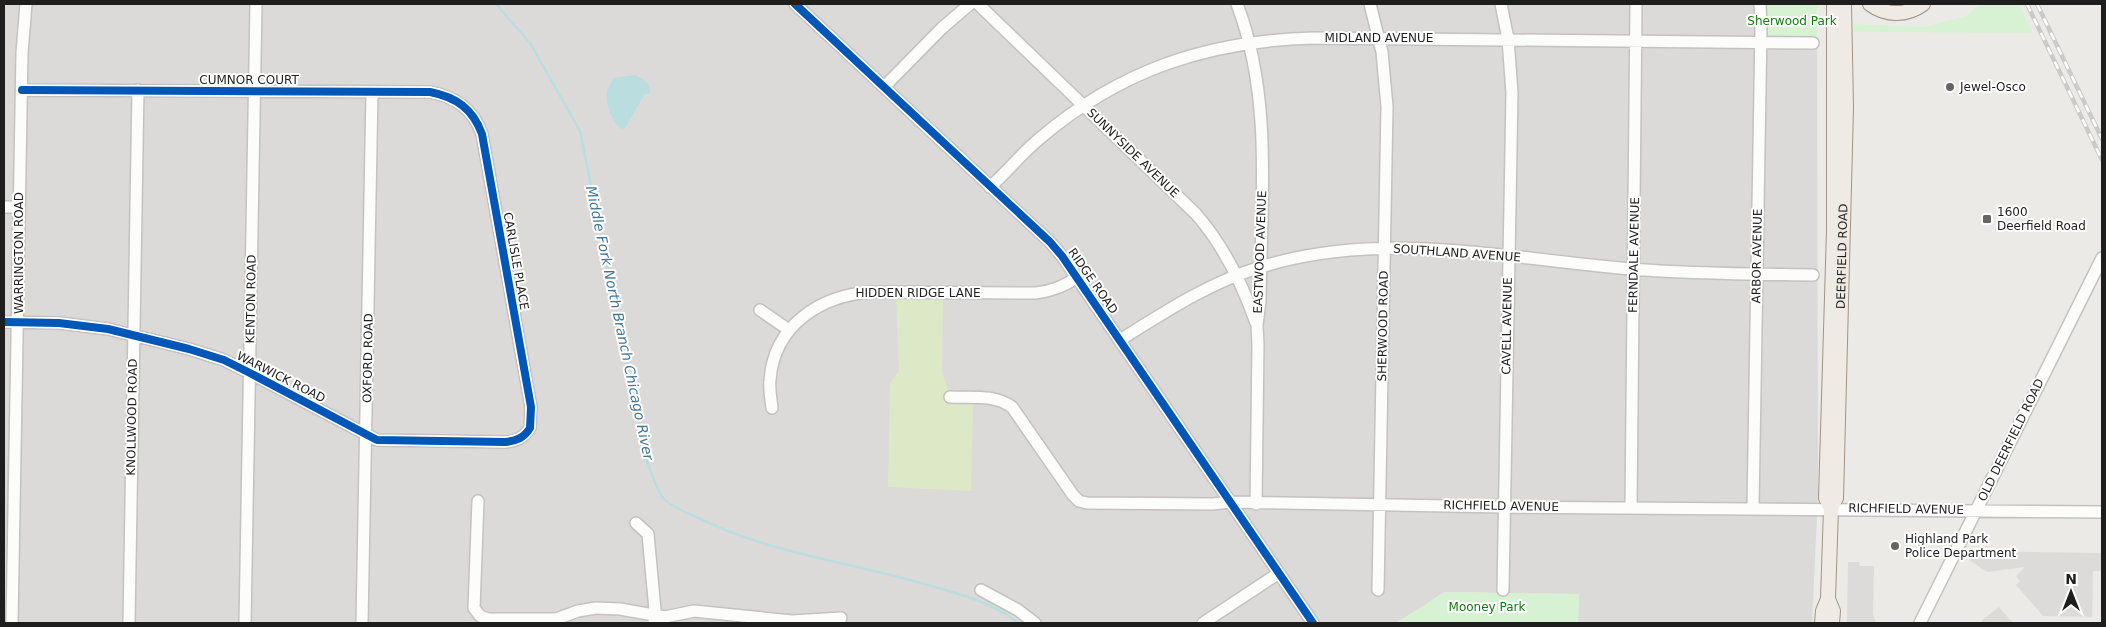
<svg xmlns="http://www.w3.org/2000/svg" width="2106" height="627" font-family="'DejaVu Sans',sans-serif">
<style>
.residential{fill:#dbdad8}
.grass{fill:#dde9c6}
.park{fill:#d7f2d3}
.parking{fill:#dcdbda}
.water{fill:#badddf}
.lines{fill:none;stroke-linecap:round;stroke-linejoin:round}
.stream{stroke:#badddf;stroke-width:2.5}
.minor-casing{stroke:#c3c2c1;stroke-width:14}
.major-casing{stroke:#a29483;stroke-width:16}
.minor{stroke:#fcfcfb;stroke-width:11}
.major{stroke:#f0eae4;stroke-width:14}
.rail-casing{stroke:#cacac9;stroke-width:4.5}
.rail{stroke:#fff;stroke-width:2.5;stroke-dasharray:8;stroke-linecap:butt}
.cycleway-casing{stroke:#fff;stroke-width:11}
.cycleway{stroke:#0057b8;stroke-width:8}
.poi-dot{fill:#666564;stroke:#fff;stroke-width:2}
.labels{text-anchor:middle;stroke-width:4;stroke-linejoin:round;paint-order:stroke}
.park-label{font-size:12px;fill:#127b0d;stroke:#fff}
.street-label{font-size:12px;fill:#1e1e1e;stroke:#fff}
.poi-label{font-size:12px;fill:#1e1e1e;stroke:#fff;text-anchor:start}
.water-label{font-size:14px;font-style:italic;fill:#437796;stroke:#fff}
</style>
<rect width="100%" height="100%" fill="#eceae7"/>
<path class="residential" d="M4,4H1817L1818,494L1812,623H1578L1579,594L1445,592L1396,623H4Z"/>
<path class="grass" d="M896,296H943L942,372L948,391L947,404L973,403L971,491L888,487L890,383L899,371Z"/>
<path class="park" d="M1766,4H1817V39L1768,37Z
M1980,4H2019L2033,33L1852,32L1853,24L1924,27L1966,16Z
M1445,592L1579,594L1578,623H1396Z"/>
<path class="parking" d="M1975,551L2102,553V571H2093L2092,617L2043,616L2016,585L2020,581L2016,576L2025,567L1987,572L1969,560Z
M1848,562H1859L1860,566H1874L1873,614L1876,623H1847Z
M1999,607L2013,623H1983L1981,621Z"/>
<path class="water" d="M635,75C644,79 650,82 650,93L644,95L625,128L621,129C612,122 605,103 607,92C608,87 611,83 614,78Z"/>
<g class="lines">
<path class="stream" d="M496,4L530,43L580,131L646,458C651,471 655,488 664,499C672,508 694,516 705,521C774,554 854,563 928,585C959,594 992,602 1018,623"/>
<g class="minor-casing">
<path id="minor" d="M795,4L1050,242L1062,256L1313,623
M978,4L1196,214C1224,246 1242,283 1256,323
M1237,4C1273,98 1261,203 1260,301L1257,325L1258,345L1256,504
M1370,4L1382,52L1387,107L1378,590
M1501,4L1508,39L1512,93L1503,590
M884,87L942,28L970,4
M990,187C1007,172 1021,154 1039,139C1120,70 1207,41 1313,38L1813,43
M4,207H19
M760,310L789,330
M4,322L59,323L108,329L189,349L224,360L250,373L377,440L505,442C516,441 524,438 530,428L531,407L482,134C473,109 456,97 430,92L22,90
M1120,340C1165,312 1210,282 1261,267C1382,229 1509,259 1632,269C1692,274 1753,274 1813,275
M950,397C972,398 994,394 1012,407L1073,495L1079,501L1087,503L1213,504L1230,502L1504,507L2102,512
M772,408C771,399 769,390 770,380C774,325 821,295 872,292L1036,293C1052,291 1064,287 1077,277
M478,501L474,608L480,616L488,619H556L578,611L596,608L620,609L665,617L694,611L792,621L841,618
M1631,507L1636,4
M1753,508L1761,27L1760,4
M636,523L648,534L655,610L654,623
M981,590L1018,610L1035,623
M12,623L22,53L26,4
M129,623L138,90
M245,623L256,4
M362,623L372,92
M1203,623L1279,573
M1920,623L2102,258"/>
</g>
<g class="major-casing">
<g id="major">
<path d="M1870,4C1886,16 1907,16 1923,4"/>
<path d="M1831,508L1826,498L1834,230V4"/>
<path d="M1822,623L1823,611L1828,599"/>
<path id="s1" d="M1832,623L1833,611L1828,599L1831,508L1836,498L1846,107L1844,4"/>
</g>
</g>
<use href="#minor" class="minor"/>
<use href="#major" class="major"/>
<g class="rail-casing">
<path id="rail" d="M2027,4L2102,160
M2037,4L2102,139"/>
</g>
<use href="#rail" class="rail"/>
<g class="cycleway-casing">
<path id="cycleway" d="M795,4L1050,242L1062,256L1313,623
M4,322L59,323L108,329L189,349L224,360L250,373L377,440L505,442C516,441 524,438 530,428L531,407L482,134C473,109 456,97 430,92L22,90"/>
</g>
<use href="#cycleway" class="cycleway"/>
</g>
<g class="poi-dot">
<circle cx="1950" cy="87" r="5"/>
<rect x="1982" y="214" width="10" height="10" rx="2.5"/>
<circle cx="1895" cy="546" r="5"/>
</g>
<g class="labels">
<g class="park-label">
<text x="1792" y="25">Sherwood Park</text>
<text x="1487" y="611">Mooney Park</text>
</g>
<g class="street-label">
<text x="1379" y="42">MIDLAND AVENUE</text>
<text x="249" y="84">CUMNOR COURT</text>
<text transform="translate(1133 153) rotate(44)" y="4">SUNNYSIDE AVENUE</text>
<text transform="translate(1260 252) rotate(-88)" y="4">EASTWOOD AVENUE</text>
<text transform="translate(19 253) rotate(-90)" y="4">WARRINGTON ROAD</text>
<text transform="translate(1457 253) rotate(4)" y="4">SOUTHLAND AVENUE</text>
<text transform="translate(1634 255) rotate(-89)" y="4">FERNDALE AVENUE</text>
<text transform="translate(1757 256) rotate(-89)" y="4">ARBOR AVENUE</text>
<text dy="4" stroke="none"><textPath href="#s1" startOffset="369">DEERFIELD ROAD</textPath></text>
<text transform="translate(516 261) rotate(80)" y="4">CARLISLE PLACE</text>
<text transform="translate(1093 281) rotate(55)" y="4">RIDGE ROAD</text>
<text x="918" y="297">HIDDEN RIDGE LANE</text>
<text transform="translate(251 299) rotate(-89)" y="4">KENTON ROAD</text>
<text transform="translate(1383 326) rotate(-89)" y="4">SHERWOOD ROAD</text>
<text transform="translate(1507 326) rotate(-89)" y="4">CAVELL AVENUE</text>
<text transform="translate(368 358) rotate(-89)" y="4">OXFORD ROAD</text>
<text transform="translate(281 377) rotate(27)" y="4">WARWICK ROAD</text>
<text transform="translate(132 417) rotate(-89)" y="4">KNOLLWOOD ROAD</text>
<text transform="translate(2011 440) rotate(-64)" y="4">OLD DEERFIELD ROAD</text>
<text transform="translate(1501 506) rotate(1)" y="4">RICHFIELD AVENUE</text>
<text transform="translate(1906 509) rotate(1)" y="4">RICHFIELD AVENUE</text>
</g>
<g class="poi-label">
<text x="1960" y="91">Jewel-Osco</text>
<text x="1997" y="216">1600<tspan x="1997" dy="14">Deerfield Road</tspan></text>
<text x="1905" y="543">Highland Park<tspan x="1905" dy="14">Police Department</tspan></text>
</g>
<g class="water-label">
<text transform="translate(620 323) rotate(78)" y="5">Middle Fork North Branch Chicago River</text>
</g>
</g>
<rect width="2106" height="627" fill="none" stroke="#1e1e1e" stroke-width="10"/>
<g transform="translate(2071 592)" stroke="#ffffff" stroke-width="4" paint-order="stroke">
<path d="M0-4L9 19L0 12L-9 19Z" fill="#1e1e1e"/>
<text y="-8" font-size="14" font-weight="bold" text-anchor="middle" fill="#1e1e1e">N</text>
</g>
</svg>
